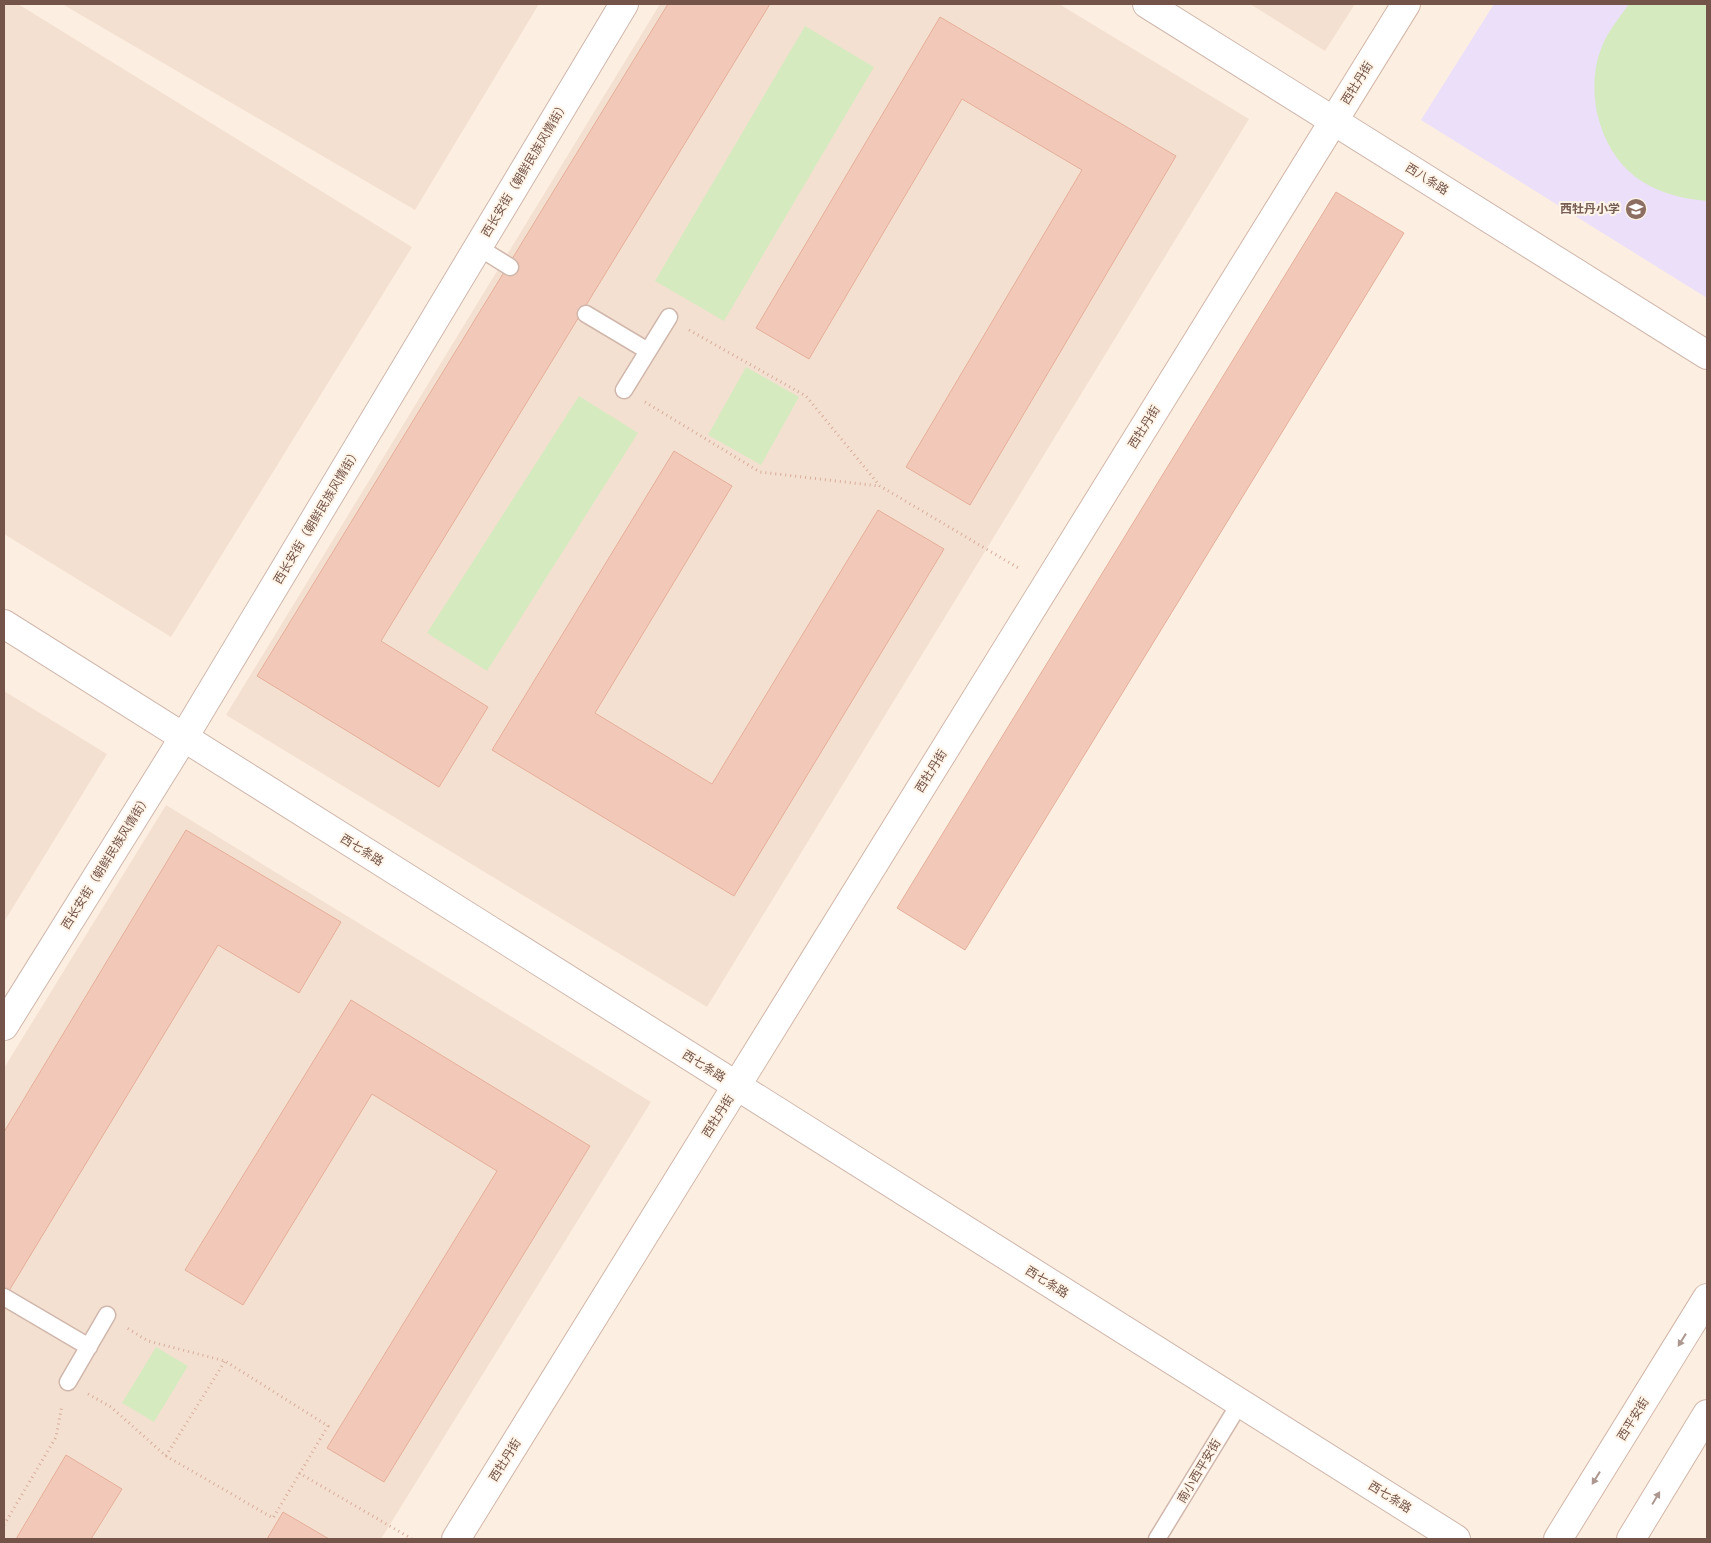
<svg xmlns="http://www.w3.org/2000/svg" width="1711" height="1543" font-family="'DM Sans','Noto Sans SC',sans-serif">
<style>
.residential{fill:#f4e0d0}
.education{fill:#ecdff9}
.green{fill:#d6eac0}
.building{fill:#f2c9b9;stroke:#e5ae99}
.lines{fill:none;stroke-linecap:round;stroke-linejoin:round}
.service-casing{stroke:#d0b7ac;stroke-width:19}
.tertiary-casing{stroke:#d0b7ac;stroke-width:30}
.secondary-casing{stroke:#d3b7a8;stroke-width:30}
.path{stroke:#d7ad9c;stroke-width:3;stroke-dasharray:1 4;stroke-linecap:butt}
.service{stroke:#fff;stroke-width:16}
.tertiary{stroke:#fff;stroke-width:28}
.secondary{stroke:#fff;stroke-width:28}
.oneway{fill:#ac9891}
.labels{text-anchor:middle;stroke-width:4;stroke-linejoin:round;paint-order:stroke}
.street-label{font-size:12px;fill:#745348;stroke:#fff4e8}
.education-label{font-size:12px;font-weight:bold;fill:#785e54;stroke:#fff4e8;text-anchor:end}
</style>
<rect width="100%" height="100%" fill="#fcefe2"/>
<path class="residential" d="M4,4H18L412,247L171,637L4,534Z
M62,4H539L415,210Z
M660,4H1059L1249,119L707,1007L226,715Z
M1250,4H1355L1325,51Z
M4,691L107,754L4,922Z
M166,805L651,1102L381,1539H4V1068Z"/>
<path class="education" d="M1494,4H1707V298L1421,120Z"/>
<path class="green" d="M1629,4H1707V201C1649,196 1611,171 1597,113C1593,93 1593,69 1601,49C1607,32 1619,18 1629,4Z
M805,26L874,67L724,321L655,281Z
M746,367L799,397L761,465L708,435Z
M579,396L638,433L487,671L427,633Z
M156,1347L188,1366L154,1422L122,1403Z"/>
<path class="building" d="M668,4H770L381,641L488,707L439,787L257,676Z
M940,17L1176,156L970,505L906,467L1082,170L962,99L809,359L756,328Z
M1336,192L1404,233L965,950L897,908Z
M674,451L732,486L595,713L712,784L878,510L944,549L734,896L492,750Z
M186,830L341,922L299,993L218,945L4,1299V1132Z
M351,1000L590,1146L384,1482L327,1448L497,1171L372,1094L243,1305L185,1270Z
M66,1455L122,1489L91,1539H16Z
M283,1512L329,1539H267Z"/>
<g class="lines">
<g class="service-casing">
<path id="service" d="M478,247L510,267
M586,314L648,351
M624,390L669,317
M4,1297L89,1347
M68,1382L107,1315
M1157,1539L1240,1403"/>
</g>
<g class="tertiary-casing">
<path id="tertiary" d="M1147,4L1707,355
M4,624L1456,1539
M4,1026L184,737L624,4"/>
</g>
<g class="secondary-casing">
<path id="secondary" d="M456,1539L1406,4
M1558,1539L1707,1298
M1631,1539L1707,1414"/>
</g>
<path class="path" d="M689,330L806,396L880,486L1020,569
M645,402L760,472L879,486
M88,1394L111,1407L166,1456L273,1518L328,1426L225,1361L148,1341L127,1328
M166,1456L225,1361
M299,1473L412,1539
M4,1525L56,1437L62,1405"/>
<use href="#service" class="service"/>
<use href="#tertiary" class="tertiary"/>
<use href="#secondary" class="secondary"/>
</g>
<defs><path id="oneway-solid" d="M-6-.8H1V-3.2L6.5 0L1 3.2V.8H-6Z" transform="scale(1.25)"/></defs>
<g class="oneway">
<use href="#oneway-solid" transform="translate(1682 1340) rotate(122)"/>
<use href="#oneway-solid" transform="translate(1596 1478) rotate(122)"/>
<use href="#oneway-solid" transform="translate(1656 1498) rotate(-59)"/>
</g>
<defs>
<g id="school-disc" transform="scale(1.125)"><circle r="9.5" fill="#8d6e63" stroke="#fff4e8"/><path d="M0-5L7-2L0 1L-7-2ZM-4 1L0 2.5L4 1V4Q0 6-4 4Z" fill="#fff"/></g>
</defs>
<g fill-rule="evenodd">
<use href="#school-disc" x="1636" y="209"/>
</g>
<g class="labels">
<g class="street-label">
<text transform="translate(1357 83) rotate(-58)" y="4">西牡丹街</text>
<text transform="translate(525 169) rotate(-59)" y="4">西长安街（朝鲜民族风情街）</text>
<text transform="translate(1427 179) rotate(32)" y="4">西八条路</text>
<text transform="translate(1144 427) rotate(-58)" y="4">西牡丹街</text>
<text transform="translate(317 516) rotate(-59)" y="4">西长安街（朝鲜民族风情街）</text>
<text transform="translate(931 771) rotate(-58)" y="4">西牡丹街</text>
<text transform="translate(362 850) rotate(32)" y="4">西七条路</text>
<text transform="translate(106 862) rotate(-58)" y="4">西长安街（朝鲜民族风情街）</text>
<text transform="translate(704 1066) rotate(32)" y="4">西七条路</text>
<text transform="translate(718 1116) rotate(-58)" y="4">西牡丹街</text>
<text transform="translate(1047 1282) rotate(32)" y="4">西七条路</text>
<text transform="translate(1633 1419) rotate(-58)" y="4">西平安街</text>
<text transform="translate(505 1460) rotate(-58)" y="4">西牡丹街</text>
<text transform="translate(1199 1471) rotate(-59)" y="4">南小西平安街</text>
<text transform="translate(1390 1497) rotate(32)" y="4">西七条路</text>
</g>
<g class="education-label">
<text x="1620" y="213">西牡丹小学</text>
</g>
</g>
<rect width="1711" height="1543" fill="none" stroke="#745348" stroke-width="10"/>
</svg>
